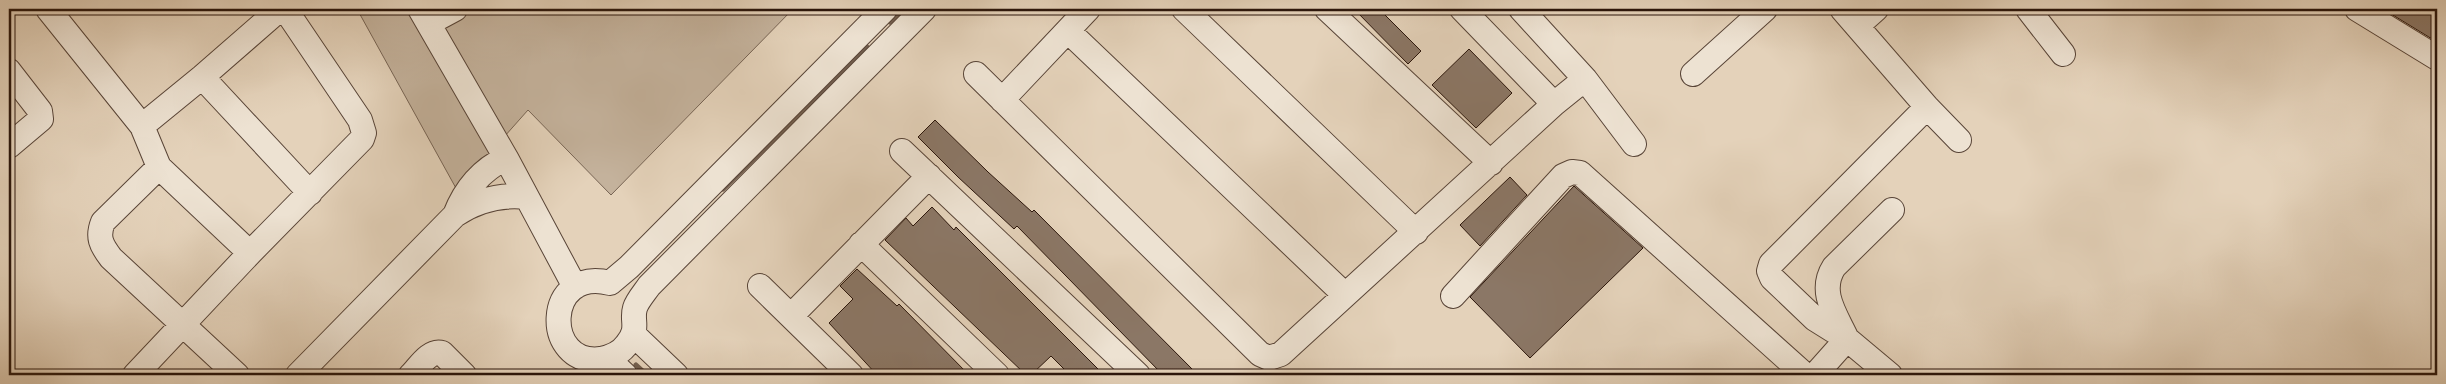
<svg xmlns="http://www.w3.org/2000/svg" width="2446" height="384" font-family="'Old Standard TT',serif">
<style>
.green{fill:#c4b29c;stroke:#776454}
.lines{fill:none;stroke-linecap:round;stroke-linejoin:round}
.stream{stroke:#746050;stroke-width:5}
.building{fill:#8b7766;stroke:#2a150b}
.minor-casing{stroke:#584437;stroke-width:26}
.minor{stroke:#ede2d2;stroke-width:24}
</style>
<rect width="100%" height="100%" fill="#e4d2ba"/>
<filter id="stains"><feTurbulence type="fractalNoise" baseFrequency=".004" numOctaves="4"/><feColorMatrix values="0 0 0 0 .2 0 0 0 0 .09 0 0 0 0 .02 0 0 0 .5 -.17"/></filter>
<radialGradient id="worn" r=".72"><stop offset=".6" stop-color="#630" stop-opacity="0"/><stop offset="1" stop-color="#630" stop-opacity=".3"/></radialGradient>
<path class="green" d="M357,9H793L611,195L528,110L457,190Z"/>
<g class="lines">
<path class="stream" d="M890,22L903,9
M723,189L867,47
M636,365L647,375"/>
</g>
<path class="building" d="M1354,9H1379L1421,51L1408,64Z
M2383,9H2437V42Z
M1469,49L1512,93L1476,128L1432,85Z
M935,120L988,172L1032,212L1034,210L1198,375H1163L1017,226L1014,229L958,177L918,137Z
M1510,177L1527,195L1480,246L1460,225Z
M1574,186L1643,248L1530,358L1470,297Z
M932,207L954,230L956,227L1104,375H1070L1051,356L1031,375H1026L885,240L906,218L913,226Z
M857,269L897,306L899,304L969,375H877L829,323L853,299L840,286Z"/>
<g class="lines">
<g class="minor-casing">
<path id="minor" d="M48,9L142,126L159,167L103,222C97,237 101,245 111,258L237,375
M420,9L506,158L575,287
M885,9L629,267L610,283C543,266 543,367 601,359C611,357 621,353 627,344C640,328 631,321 635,308C637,301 645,292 649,286L924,9
M1184,9L1416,232
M1327,9L1491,163
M1521,9L1585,79L1634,144
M1842,9L1927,107L1959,140
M2028,9L2063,54
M2357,9L2437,58
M429,23L455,9
M1857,26L1876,9
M1068,31L1344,294
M9,71L40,111L41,119L9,146
M976,74L1260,354L1269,358L1281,354L1554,104L1462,9
M1693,74L1765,9
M202,77L310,193
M1002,100L1088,9
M1554,104L1585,79
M142,126L202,77L280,9
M902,151L1138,375
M159,167L250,253
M455,215C465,189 481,170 506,158
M861,244L997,375
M760,286L851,375
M1453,296L1563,176L1572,172L1580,173L1805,375
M791,316L929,176
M633,334L676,375
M1847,339C1836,315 1818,292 1834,267L1892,210
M607,358L625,375
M135,375L250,253L362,139L364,133L360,120L285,9
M298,375L455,215C477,200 500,194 527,197
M411,375C419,367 430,349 442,353L464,375
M1815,375L1847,339
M1890,375L1847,339L1815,319L1772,278L1769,271L1771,264L1927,107"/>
</g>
<use href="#minor" class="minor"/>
</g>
<rect width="2446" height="384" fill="none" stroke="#e4d2ba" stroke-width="30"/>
<rect x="10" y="10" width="2426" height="364" fill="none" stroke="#2a150b" stroke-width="2.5"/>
<rect x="15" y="15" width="2416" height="354" fill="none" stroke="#2a150b"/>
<rect width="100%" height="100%" filter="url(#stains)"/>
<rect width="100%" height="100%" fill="url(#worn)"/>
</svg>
